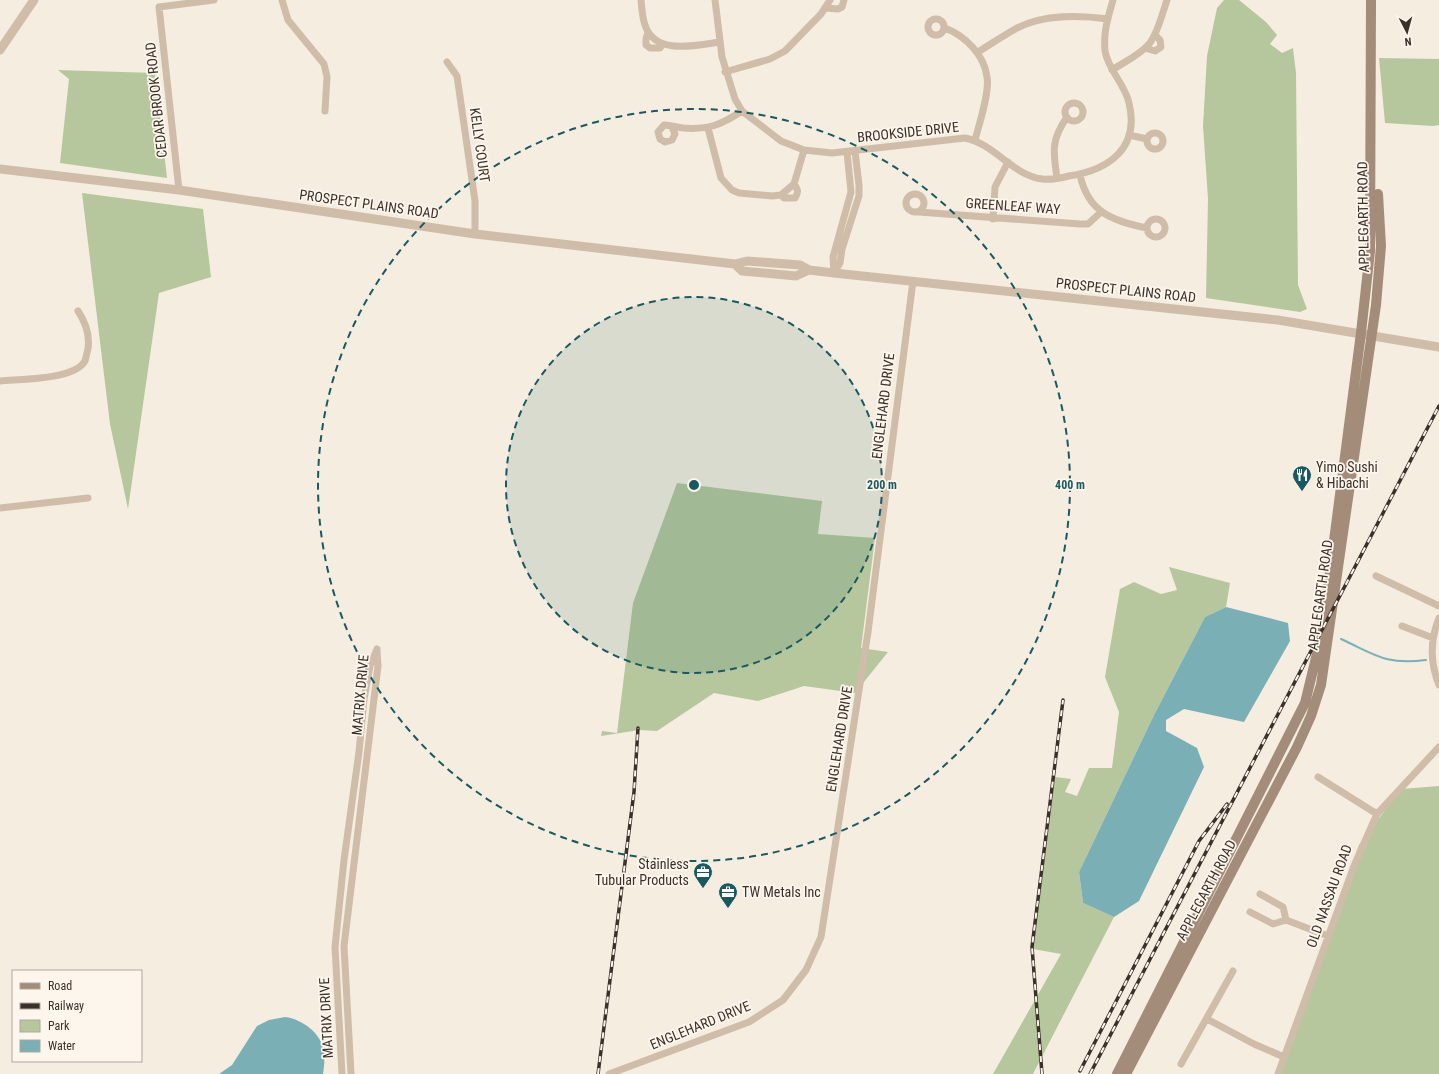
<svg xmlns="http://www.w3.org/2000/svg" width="1439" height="1074" font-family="'Roboto Condensed',sans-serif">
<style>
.green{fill:#b6c79d}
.water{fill:#7bafb6}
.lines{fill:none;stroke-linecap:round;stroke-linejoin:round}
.stream{stroke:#7bafb6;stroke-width:2}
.minor{stroke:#cfbda9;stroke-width:7}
.tertiary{stroke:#cfbda9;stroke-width:9}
.secondary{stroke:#a48c7a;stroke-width:10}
.rail-casing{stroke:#3c312a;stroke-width:3.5}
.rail{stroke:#fcf6ed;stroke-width:2;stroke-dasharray:6;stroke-linecap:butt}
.ring{fill:none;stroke:#1a5962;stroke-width:2;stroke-dasharray:7 5}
.labels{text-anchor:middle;stroke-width:3.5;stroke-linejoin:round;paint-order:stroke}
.street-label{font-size:14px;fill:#3c312a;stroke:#fcf6ed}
.poi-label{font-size:14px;fill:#3c312a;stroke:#fcf6ed;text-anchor:start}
.centre{fill:#1a5962;stroke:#fcf6ed;stroke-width:2}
.ring-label{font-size:12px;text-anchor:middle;font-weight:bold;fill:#1a5962;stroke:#fcf6ed;stroke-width:3.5;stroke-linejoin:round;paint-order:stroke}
</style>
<rect width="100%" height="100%" fill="#f5eddf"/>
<path class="green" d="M1224,0H1239L1266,22L1277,35L1270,44L1282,53L1293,48L1296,73L1298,285L1307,309L1300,312L1206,298L1208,199L1203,126L1207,56L1217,8Z
M1379,58L1439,59V125L1433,126L1385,123Z
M58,70L155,73L167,178L60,163L69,79Z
M82,193L203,209L211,277L159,293L128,509L110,424Z
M677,483L822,501L818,534L875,538L861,648L888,652L855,693L804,686L758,701L714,693L657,731L639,730L601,736L602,731L617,733L633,603Z
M1169,567L1230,583L1226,607L1205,617L1154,715L1079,872L1083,903L1114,917L1033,1074H993L1061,954L1033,949L1055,777L1071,779L1065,792L1077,796L1089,768H1112L1119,712L1105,677L1120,589L1134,582L1161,594L1177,590Z
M1439,786V1074H1280L1330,924L1359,845L1401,789Z"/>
<path class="water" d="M1226,607L1288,623L1290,641L1244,722L1184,709L1166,720V731L1197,748L1204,767L1139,901L1114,917L1083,903L1079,872L1154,715L1205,617Z
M285,1017C302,1019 321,1033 324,1051C325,1059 324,1067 323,1074H219L232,1065L257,1026L269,1020Z"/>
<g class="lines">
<path class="stream" d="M1341,639C1376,655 1385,665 1426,660"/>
<path class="minor" d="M282,0L288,20L324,64L327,77L325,111
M641,0C642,8 642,17 645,25C655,56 696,45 720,42
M715,0L722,57L735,99L742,111L781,141L804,150L832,153L965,138C995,144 1012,175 1042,179C1050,180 1061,178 1069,176C1109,170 1140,148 1129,103C1125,84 1108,70 1105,51C1103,33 1108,17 1113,0
M826,8L838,9L842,7L844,0
M928 27a8 8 0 1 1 16 0a8 8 0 1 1-16 0Z
M945,28C965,36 984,54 987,77C990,91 979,125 975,140
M648,32L646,39V45L650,48H660L663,44
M1145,48L1155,51L1161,47L1160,40L1155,35
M978,52C991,44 1004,35 1017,28C1045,14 1078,15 1108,19
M447,62L457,76L475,201V234
M1112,70C1124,62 1140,55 1149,44C1158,33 1162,14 1167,0
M725,72L770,59L785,51L821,14L830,0
M1065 112a9 9 0 1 1 18 0a9 9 0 1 1-18 0Z
M672,127L675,134L672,140L665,142L660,139L658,132L664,125C670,125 676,127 683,128C708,130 721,125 742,111
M708,128L721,178L732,190L739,193L772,196L781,195L794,184L804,150
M1147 141a8 8 0 1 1 16 0a8 8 0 1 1-16 0Z
M1129,135L1147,139
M1080,175C1088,212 1112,221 1147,228
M1057,178C1053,151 1051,140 1067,117
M179,190L159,7L214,0
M906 203a9 9 0 1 1 18 0a9 9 0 1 1-18 0Z
M781,195L784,198H795C799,192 798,190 794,184
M919,212L1080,224H1088L1101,212
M993,219L995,187L1008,162
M1147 228a9 9 0 1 1 18 0a9 9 0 1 1-18 0Z
M834,273L840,263L842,249L859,196V185L855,151
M834,273L833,257L851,192L847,152
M0,381C20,379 74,380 85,361C86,358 87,352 88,349C90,335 86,323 78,311
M0,508L88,498
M1376,576L1439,606
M1439,618C1430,640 1430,663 1439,685
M1402,626L1433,638
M1318,777L1377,814
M1260,894L1283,907L1286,920L1328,936
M1250,912L1273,924L1286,920
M1207,1019L1254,1044L1284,1057
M1181,1064L1233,971
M342,1074L335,947L344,860L359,752L364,699L370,666L377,649
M351,1074L344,946L378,666L377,651
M609,1074L749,1022L783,1000L806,970L821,937L868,632L913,281
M1278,1074L1354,866L1377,814L1439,747"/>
<path class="tertiary" d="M0,50L34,0
M0,169L179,190L475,234L735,264L747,261L800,265L809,270L834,273L1278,320L1439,347
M735,264L742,271L796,276L809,270"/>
<path class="secondary" d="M1117,1074L1305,703L1322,633L1361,333L1370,251L1371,0
M1126,1074L1297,747L1311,716L1321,685L1376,305L1381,246L1378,194"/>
<g class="rail-casing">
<path id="rail" d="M1080,1071L1199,841L1227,804
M598,1074L634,792L638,728
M1042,1074L1032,947L1063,700
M1090,1074L1439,406"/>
</g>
<use href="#rail" class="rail"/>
</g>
<circle cx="694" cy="485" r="188" fill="#1a5962" fill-opacity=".12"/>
<g class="ring">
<circle cx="694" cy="485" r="188"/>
<circle cx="694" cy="485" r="376"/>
</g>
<defs>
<g id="restaurant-pin" transform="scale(1)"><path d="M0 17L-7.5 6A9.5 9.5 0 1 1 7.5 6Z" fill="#1a5962" stroke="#fcf6ed"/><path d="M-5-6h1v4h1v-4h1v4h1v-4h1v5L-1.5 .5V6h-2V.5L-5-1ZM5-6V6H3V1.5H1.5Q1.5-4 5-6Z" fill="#fff"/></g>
<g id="office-pin" transform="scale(1)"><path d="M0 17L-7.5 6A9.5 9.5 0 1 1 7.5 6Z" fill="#1a5962" stroke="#fcf6ed"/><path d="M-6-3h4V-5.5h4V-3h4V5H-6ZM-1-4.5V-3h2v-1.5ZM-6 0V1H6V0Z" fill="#fff"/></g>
</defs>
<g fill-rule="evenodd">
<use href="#restaurant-pin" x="1302" y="475"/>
<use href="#office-pin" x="703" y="872"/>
<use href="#office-pin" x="728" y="892"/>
</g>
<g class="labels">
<g class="street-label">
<text transform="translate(156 100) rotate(-96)" y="5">CEDAR BROOK ROAD</text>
<text transform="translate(908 132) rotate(-6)" y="5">BROOKSIDE DRIVE</text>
<text transform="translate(480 145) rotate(82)" y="5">KELLY COURT</text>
<text transform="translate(369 204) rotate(8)" y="5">PROSPECT PLAINS ROAD</text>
<text transform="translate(1013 206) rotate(4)" y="5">GREENLEAF WAY</text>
<text transform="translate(1363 217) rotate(-91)" y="5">APPLEGARTH ROAD</text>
<text transform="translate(1126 290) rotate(6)" y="5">PROSPECT PLAINS ROAD</text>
<text transform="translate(883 406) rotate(-83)" y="5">ENGLEHARD DRIVE</text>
<text transform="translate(1320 595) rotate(-82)" y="5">APPLEGARTH ROAD</text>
<text transform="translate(360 695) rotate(-85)" y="5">MATRIX DRIVE</text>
<text transform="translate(839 739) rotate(-81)" y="5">ENGLEHARD DRIVE</text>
<text transform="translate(1206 890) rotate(-62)" y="5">APPLEGARTH ROAD</text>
<text transform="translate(1329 896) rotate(-70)" y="5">OLD NASSAU ROAD</text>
<text transform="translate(326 1018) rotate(-93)" y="5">MATRIX DRIVE</text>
<text transform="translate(700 1025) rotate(-22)" y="5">ENGLEHARD DRIVE</text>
</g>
<g class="poi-label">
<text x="1316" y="472">Yimo Sushi<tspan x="1316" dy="16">&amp; Hibachi</tspan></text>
<text x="689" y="869" text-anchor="end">Stainless<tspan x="689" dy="16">Tubular Products</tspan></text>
<text x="742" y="897">TW Metals Inc</text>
</g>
</g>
<circle cx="694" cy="485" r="6" class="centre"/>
<g class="ring-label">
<text x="882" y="489">200 m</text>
<text x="1070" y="489">400 m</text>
</g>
<rect x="12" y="970" width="130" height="92" fill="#fcf6ed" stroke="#afa79f"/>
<rect x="20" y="983" width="20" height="6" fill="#a48c7a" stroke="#afa79f"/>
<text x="48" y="990" font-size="12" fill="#3c312a">Road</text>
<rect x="20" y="1003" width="20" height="6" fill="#3c312a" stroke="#afa79f"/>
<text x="48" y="1010" font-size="12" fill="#3c312a">Railway</text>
<rect x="20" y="1020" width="20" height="12" fill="#b6c79d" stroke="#afa79f"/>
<text x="48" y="1030" font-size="12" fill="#3c312a">Park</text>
<rect x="20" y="1040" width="20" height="12" fill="#7bafb6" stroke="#afa79f"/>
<text x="48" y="1050" font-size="12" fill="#3c312a">Water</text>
<g transform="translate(1407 32) rotate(174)" stroke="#fcf6ed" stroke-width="3" paint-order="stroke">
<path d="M0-3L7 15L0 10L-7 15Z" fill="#3c312a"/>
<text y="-6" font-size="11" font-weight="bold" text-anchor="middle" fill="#3c312a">N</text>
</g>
</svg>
